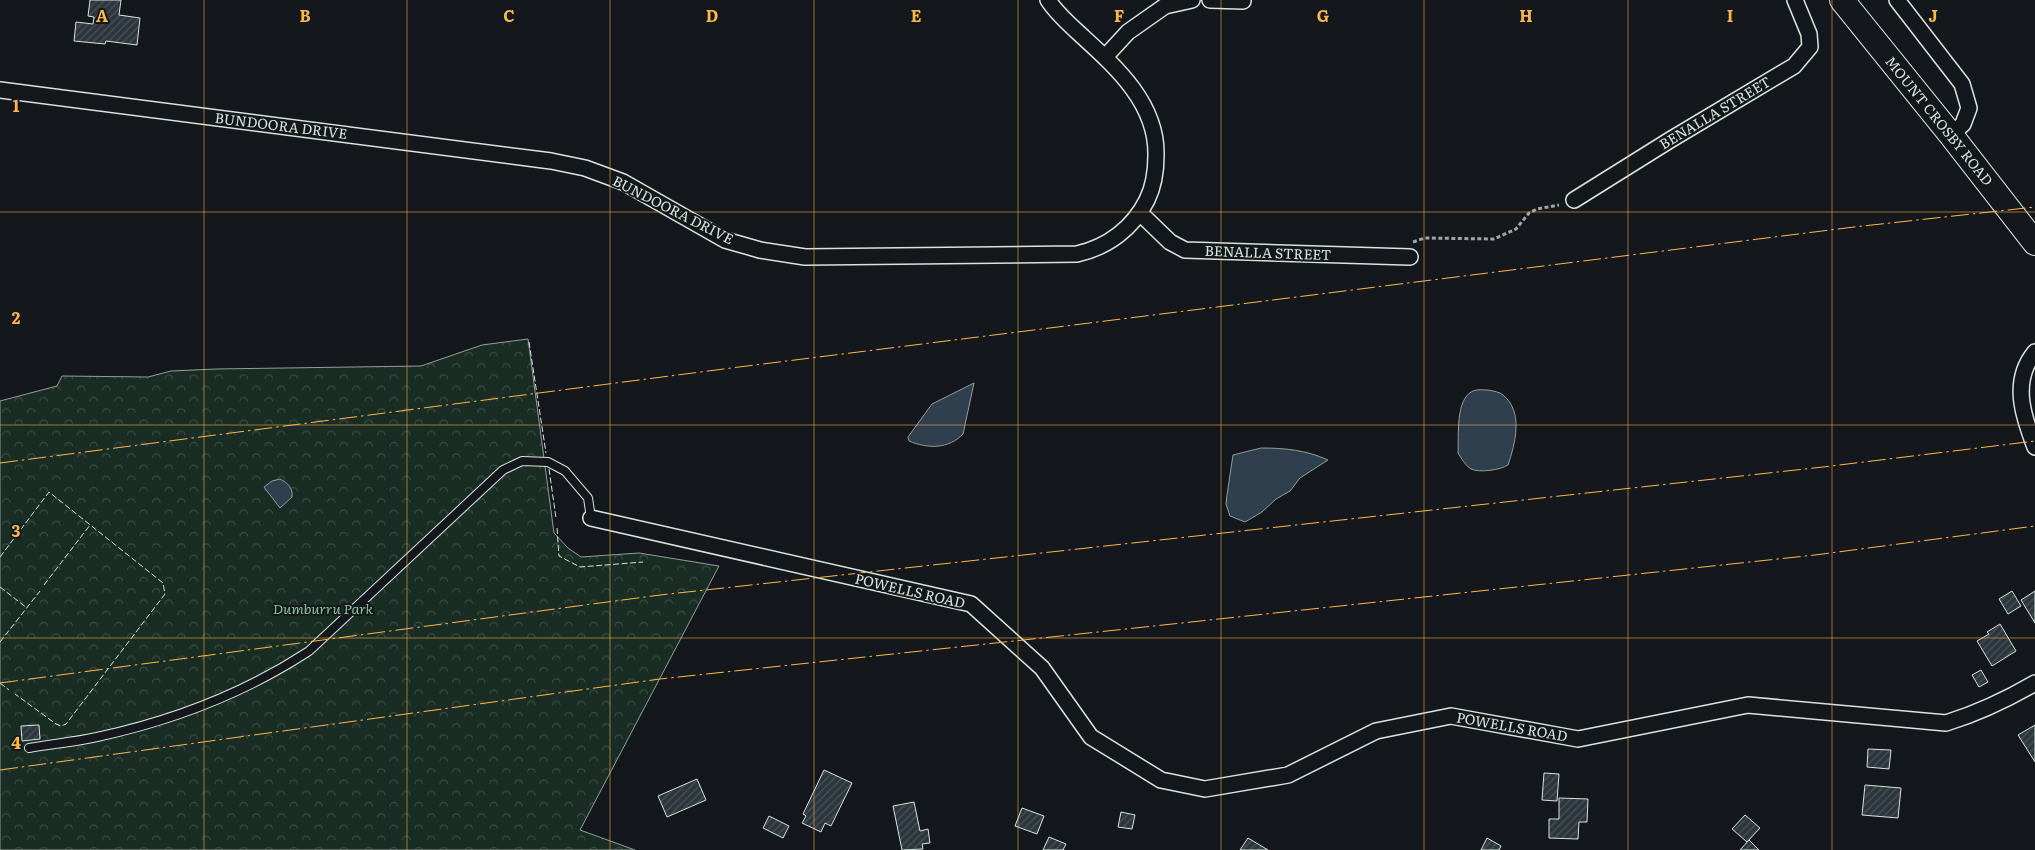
<svg xmlns="http://www.w3.org/2000/svg" width="2035" height="850" font-family="Literata,serif">
<style>
.forest{fill:url(#forest-crowns);stroke:#939e99}
.water{fill:#2f3f4d;stroke:#939e99}
.building{fill:url(#building-hatch);stroke:#d8e6dc}
.lines{fill:none;stroke-linecap:round;stroke-linejoin:round}
.lane-casing{stroke:#d8e6dc;stroke-width:10}
.street-casing{stroke:#d8e6dc;stroke-width:18}
.primary-casing{stroke:#d8e6dc;stroke-width:26}
.path{stroke:#9da8a2;stroke-width:3;stroke-dasharray:4 2.5;stroke-linecap:butt}
.lane{stroke:#14181c;stroke-width:8}
.street{stroke:#14181c;stroke-width:15}
.primary{stroke:#14181c;stroke-width:24}
.fence{stroke:#d8e6dc;stroke-width:1;stroke-dasharray:6 2.5;stroke-linecap:butt}
.power{stroke:#ffb74d;stroke-width:1;stroke-dasharray:18 4 2.5 4;stroke-linecap:butt}
.grid{fill:none;stroke:#ffb74d;stroke-width:1;stroke-opacity:0.55}
.labels{text-anchor:middle;stroke-width:4;stroke-linejoin:round;paint-order:stroke}
.street-label{font-size:14px;fill:#d8e6dc;stroke:#14181c}
.park-label{font-size:14px;font-style:italic;fill:#8ac095;stroke:#14181c}
.grid-label{font-size:16px;text-anchor:middle;font-weight:bold;fill:#ffb74d;stroke:#14181c;stroke-width:4;stroke-linejoin:round;paint-order:stroke}
</style>
<defs>
<pattern id="forest-crowns" width="20" height="18" patternUnits="userSpaceOnUse" patternTransform="scale(1.25)"><rect width="20" height="18" fill="#1a2d24"/><path d="M2 6a3 3 0 1 1 6 0M12 15a3 3 0 1 1 6 0" fill="none" stroke="#3b4b43"/></pattern>
<pattern id="building-hatch" width="6" height="6" patternUnits="userSpaceOnUse" patternTransform="scale(1.25)"><rect width="6" height="6" fill="#2c363c"/><path d="M-1 1l2-2M0 6l6-6M5 7l2-2" fill="none" stroke="#4a5358"/></pattern>
</defs>
<rect width="100%" height="100%" fill="#14181c"/>
<path class="forest" d="M528,339L554,533L568,548L581,557L639,553L719,566L580,830L635,850H0V401L57,386L62,376L148,377L171,371L216,369L421,366L482,345Z"/>
<path class="water" d="M974,383L963,434C949,449 928,449 909,441L908,437L932,404Z
M1488,390C1493,391 1500,392 1503,395C1524,412 1515,444 1508,465C1500,470 1480,473 1471,469C1466,466 1461,458 1458,453C1459,436 1455,399 1473,391C1477,389 1484,390 1488,390Z
M1261,448C1285,448 1306,450 1328,460L1300,478L1290,491L1276,499L1262,512L1245,522L1230,516L1226,504L1227,495L1233,455Z
M280,479C288,483 293,488 292,497L280,508L264,487L272,481Z"/>
<path class="building" d="M90,0H121L119,15L140,18L137,45L106,41L105,44L74,41L76,22L93,24L94,17L88,16Z
M2012,591L2021,606L2008,614L1999,599Z
M2035,591V623L2021,600Z
M2000,624L2016,651L1992,666L1977,641L1989,634L1987,632Z
M1981,670L1988,682L1979,687L1972,675Z
M39,725L40,739L22,741L21,726Z
M2035,725V762L2018,735Z
M1868,749L1891,750L1889,769L1867,767Z
M824,770L852,783L831,826L825,823L821,832L802,823L806,816L803,814Z
M1544,773L1559,774L1557,801L1542,800Z
M697,779L706,800L667,817L658,796Z
M1865,785L1901,788L1898,818L1862,815Z
M1559,798L1588,799L1587,822H1579L1578,839L1549,838V819H1559Z
M914,802L920,831L928,829L930,843L922,844L923,849L902,850L893,806Z
M1022,808L1044,816L1037,834L1015,826Z
M1121,812L1135,815L1132,829L1118,827Z
M1745,815L1760,828L1747,842L1732,829Z
M769,816L789,826L783,838L763,828Z
M1049,837L1066,844L1063,850H1043Z
M1248,838L1268,850H1240Z
M1487,838L1501,846L1499,850H1481Z
M1749,840L1759,850H1740Z"/>
<g class="lines">
<g class="lane-casing">
<path id="lane" d="M29,748C51,744 75,742 97,737C171,721 245,693 309,651L503,470L522,461L548,462L565,471L588,498L591,518"/>
</g>
<g class="street-casing">
<path id="street" d="M1210,0L1243,1
M1897,0L1962,84L1969,108L1963,124L1951,135
M1105,57L1128,32L1165,6L1192,0
M0,90L551,161L585,168L623,182L725,240L760,250L805,257L1077,254C1108,247 1133,228 1147,200C1154,186 1156,171 1156,155C1157,104 1117,68 1082,36C1070,25 1057,14 1048,0
M1574,200L1670,140L1794,66L1810,47L1809,34L1795,0
M1140,213L1170,242L1185,250L1410,257
M2035,352C2011,381 2023,416 2035,447
M591,518L971,604L1042,668L1091,737L1161,780L1205,789L1288,775L1376,731L1451,716L1578,739L1748,705L1946,723C1978,713 2006,700 2035,683"/>
</g>
<g class="primary-casing">
<path id="primary" d="M1842,0L1951,135L2035,243"/>
</g>
<path class="path" d="M1413,242L1425,238L1494,239L1516,229L1529,213L1537,209L1559,205"/>
<use href="#lane" class="lane"/>
<use href="#street" class="street"/>
<use href="#primary" class="primary"/>
<path class="fence" d="M529,342L546,453
M549,469L556,518
M557,528L559,556L580,567L643,562
M0,557L49,492L163,583L165,594L66,724L61,726L56,724L15,694
M44,585L90,525
M0,587L27,608
M0,642L40,591
M0,683L9,690"/>
<path class="power" d="M0,463L739,367L1854,227L2035,207
M0,683L660,595L1823,467L2035,441
M0,770L660,679L1815,555L2035,526"/>
</g>
<path class="grid" d="M204,0V850M407,0V850M610,0V850M814,0V850M1018,0V850M1221,0V850M1424,0V850M1628,0V850M1832,0V850M0,212H2035M0,425H2035M0,638H2035"/>
<g class="labels">
<g class="street-label">
<text transform="translate(1715 113) rotate(-31)" y="5">BENALLA STREET</text>
<text transform="translate(1939 121) rotate(51)" y="5">MOUNT CROSBY ROAD</text>
<text transform="translate(281 126) rotate(7)" y="5">BUNDOORA DRIVE</text>
<text transform="translate(673 210) rotate(27)" y="5">BUNDOORA DRIVE</text>
<text transform="translate(1268 253) rotate(2)" y="5">BENALLA STREET</text>
<text transform="translate(910 591) rotate(13)" y="5">POWELLS ROAD</text>
<text transform="translate(1512 727) rotate(10)" y="5">POWELLS ROAD</text>
</g>
<g class="park-label">
<text x="323" y="614">Dumburru Park</text>
</g>
</g>
<g class="grid-label">
<text x="102" y="22">A</text>
<text x="305" y="22">B</text>
<text x="509" y="22">C</text>
<text x="712" y="22">D</text>
<text x="916" y="22">E</text>
<text x="1119" y="22">F</text>
<text x="1323" y="22">G</text>
<text x="1526" y="22">H</text>
<text x="1730" y="22">I</text>
<text x="1933" y="22">J</text>
<text x="16" y="112">1</text>
<text x="16" y="324">2</text>
<text x="16" y="537">3</text>
<text x="16" y="749">4</text>
</g>
</svg>
